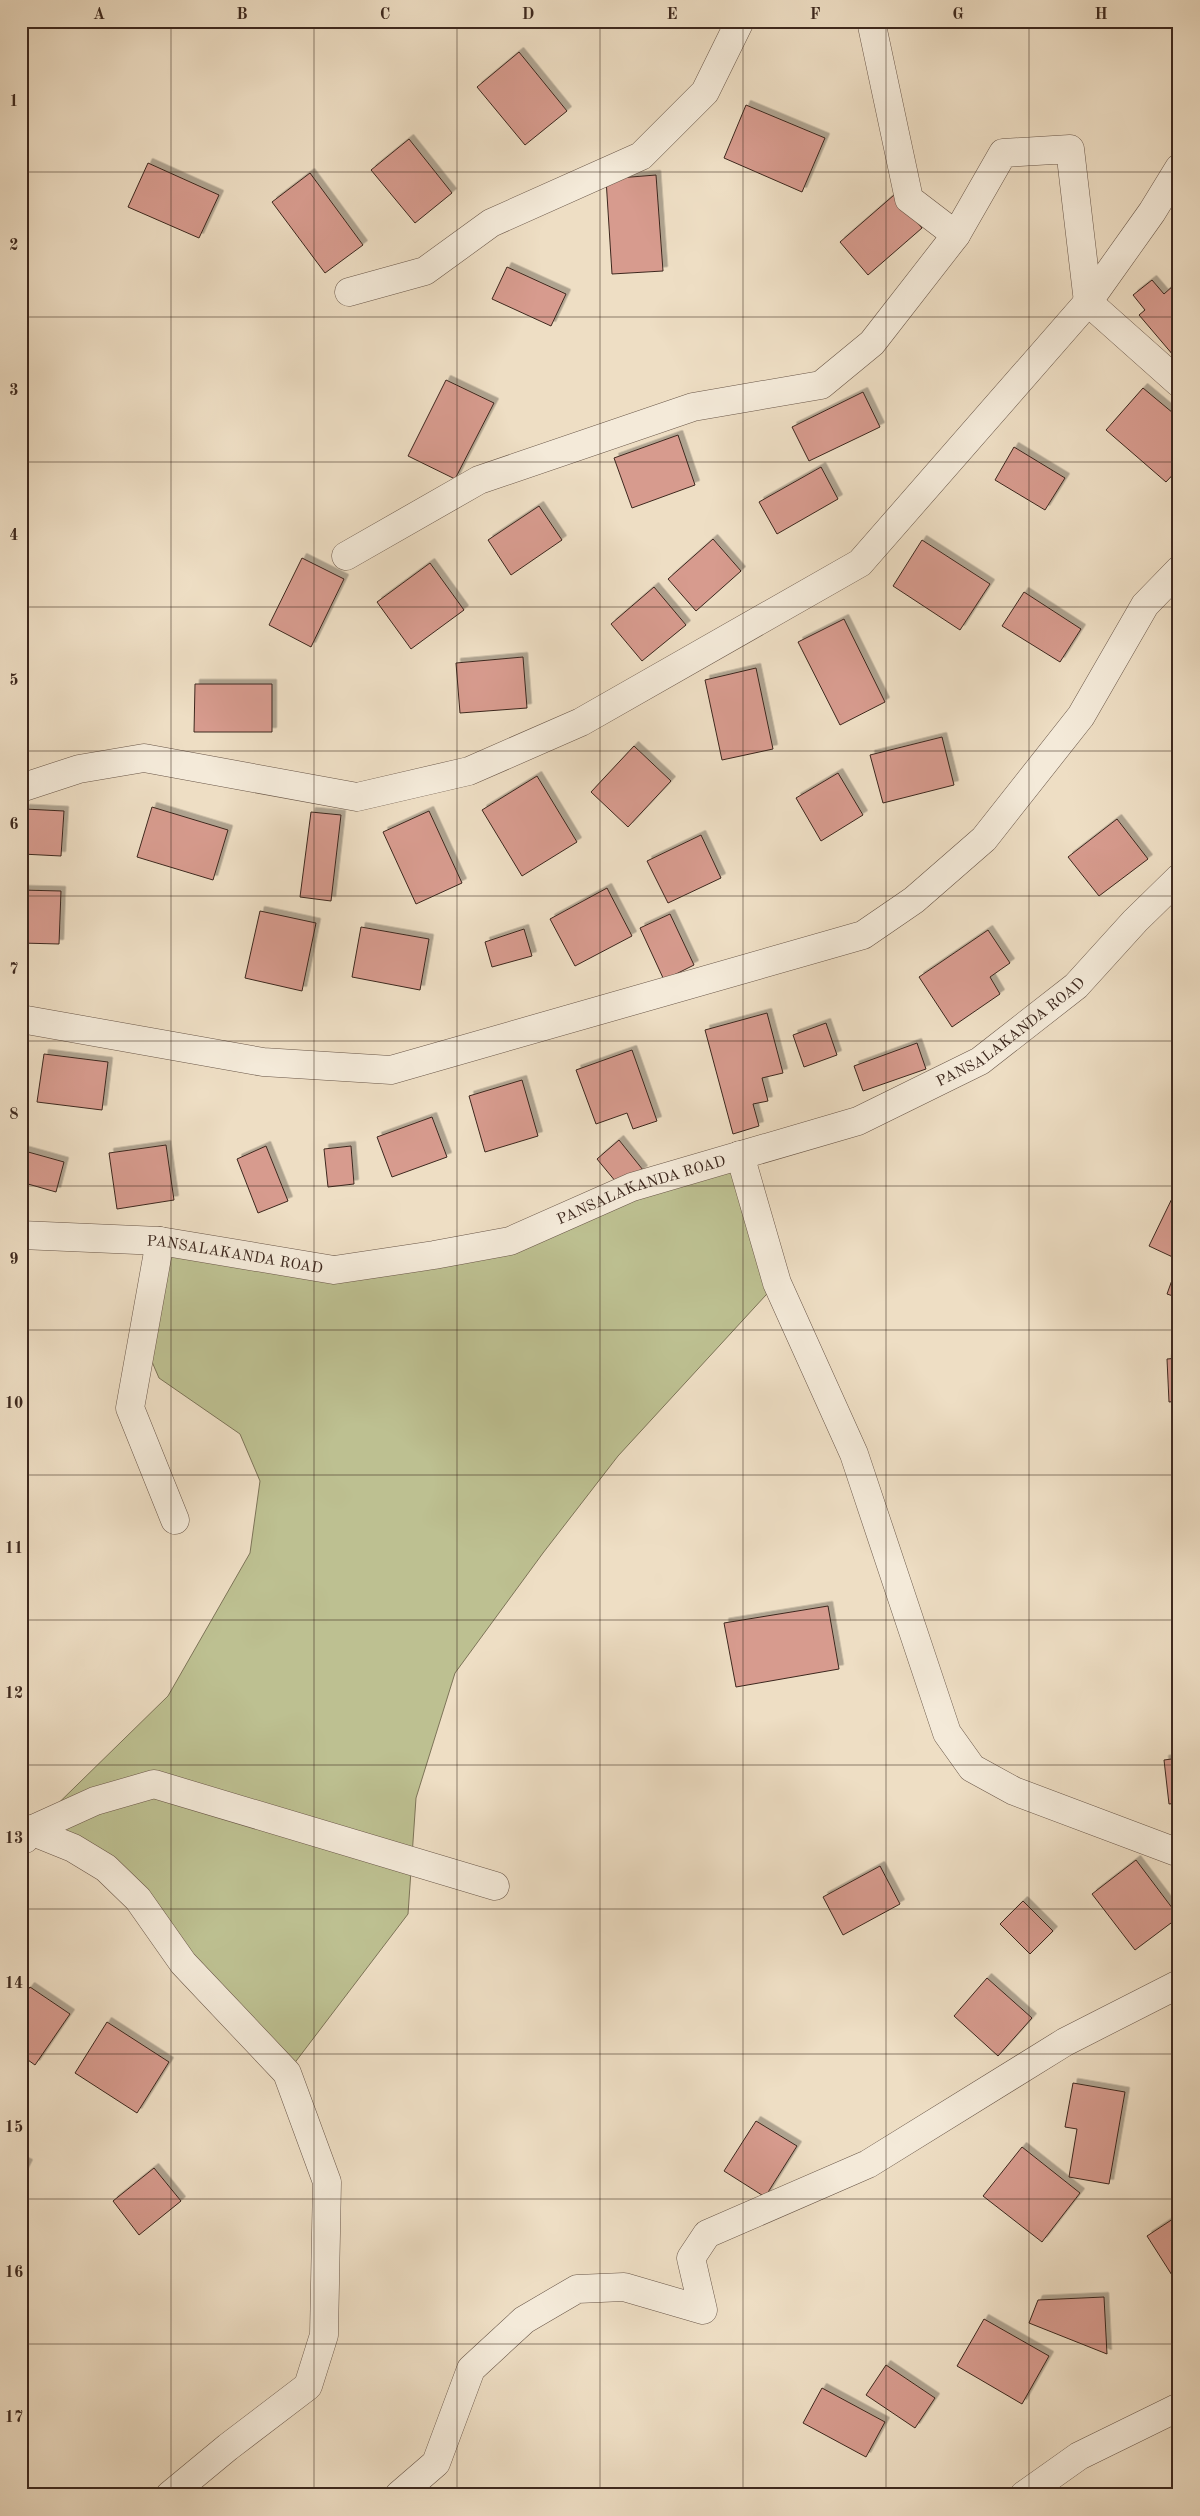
<svg xmlns="http://www.w3.org/2000/svg" width="1200" height="2516" font-family="'Old Standard TT',serif">
<style>
.green{fill:#bdc091;stroke:#7d7458}
.building{fill:#d79b8e;stroke:#3d281e;filter:url(#shadow)}
.lines{fill:none;stroke-linecap:round;stroke-linejoin:round}
.street-casing{stroke:#695648;stroke-width:29}
.street{stroke:#f4ead9;stroke-width:28}
.grid{fill:none;stroke:#3d281e;stroke-width:1;stroke-opacity:0.55}
.labels{text-anchor:middle;stroke-width:4;stroke-linejoin:round;paint-order:stroke}
.street-label{font-size:15px;fill:#3d281e;stroke:#f4ead9}
.neatline{fill:none;stroke:#3d281e;stroke-width:2}
.grid-label{font-size:16px;text-anchor:middle;font-weight:bold;fill:#3d281e}
</style>
<defs>
<filter id="shadow"><feDropShadow dx="4.5" dy="-4.5" stdDeviation="0" flood-color="#0004"/></filter>
</defs>
<rect width="100%" height="100%" fill="#eedec4"/>
<filter id="stains"><feTurbulence type="fractalNoise" baseFrequency=".004" numOctaves="4"/><feColorMatrix values="0 0 0 0 .2 0 0 0 0 .09 0 0 0 0 .02 0 0 0 .5 -.17"/></filter>
<radialGradient id="worn" r=".72"><stop offset=".6" stop-color="#630" stop-opacity="0"/><stop offset="1" stop-color="#630" stop-opacity=".3"/></radialGradient>
<path class="green" d="M740,1155L777,1283L618,1456L543,1553L455,1673L416,1798L408,1914L287,2073L138,1899L31,1830L168,1696L250,1553L260,1481L240,1434L159,1378L143,1341L160,1241L248,1257L434,1255Z"/>
<path class="building" d="M519,52L567,111L525,145L477,87Z
M746,105L825,138L802,192L724,158Z
M409,139L452,193L415,223L371,170Z
M148,163L219,195L199,238L128,207Z
M310,173L363,245L325,273L272,202Z
M656,175L663,271L612,274L606,179Z
M894,195L922,228L868,275L840,242Z
M507,267L566,294L551,326L492,299Z
M1152,280L1164,294L1174,285L1179,291V362L1139,315L1145,310L1133,295Z
M446,380L494,403L455,479L408,456Z
M1143,388L1179,418V468L1166,482L1106,430Z
M863,392L880,427L809,461L792,427Z
M678,435L695,485L632,508L614,458Z
M1014,447L1065,478L1045,510L995,480Z
M821,467L838,499L777,534L759,502Z
M539,506L562,540L511,575L488,540Z
M713,539L741,571L696,611L668,579Z
M922,540L990,584L960,630L893,586Z
M302,558L344,579L311,647L269,625Z
M430,563L464,610L411,649L377,602Z
M654,587L686,625L642,661L611,624Z
M1024,592L1081,629L1060,662L1002,626Z
M844,619L885,702L840,725L798,642Z
M523,657L527,708L460,713L456,663Z
M756,668L773,749L722,760L705,680Z
M195,684H272V732H194Z
M942,737L954,785L883,803L870,755Z
M634,746L671,781L628,827L591,792Z
M838,773L863,815L821,841L796,798Z
M537,776L577,842L522,876L482,810Z
M152,807L228,830L213,880L137,857Z
M25,809L64,811L61,856L22,854Z
M429,811L462,883L416,904L383,832Z
M311,812L341,815L331,901L300,897Z
M1117,819L1148,859L1099,896L1068,857Z
M701,835L721,878L668,903L647,861Z
M607,888L632,936L575,966L550,919Z
M21,890L61,891L59,944L21,943Z
M260,911L316,923L302,991L245,978Z
M670,914L694,965L664,980L640,928Z
M361,927L429,939L420,990L352,977Z
M524,929L532,956L492,967L485,942Z
M988,930L1010,963L990,977L1000,994L952,1027L919,977Z
M767,1013L783,1073L762,1078L768,1101L753,1104L759,1126L733,1134L705,1030Z
M826,1023L837,1055L804,1067L793,1035Z
M917,1043L926,1069L863,1091L854,1066Z
M632,1050L657,1121L633,1129L627,1113L596,1124L576,1070Z
M44,1054L108,1062L102,1110L37,1102Z
M522,1080L538,1136L485,1152L469,1096Z
M432,1117L447,1157L392,1177L377,1137Z
M619,1140L643,1170L621,1188L597,1159Z
M166,1145L174,1200L117,1209L109,1153Z
M266,1146L288,1201L258,1213L237,1159Z
M351,1146L354,1184L328,1187L324,1149Z
M21,1150L64,1162L56,1192L21,1182Z
M1179,1184V1260L1149,1246Z
M1176,1269L1179,1270V1298L1167,1294Z
M1179,1358V1401L1169,1402L1167,1359Z
M1173,1488H1179V1527H1175Z
M828,1606L839,1669L736,1687L724,1623Z
M1179,1758V1803L1169,1804L1164,1760Z
M1136,1860L1179,1917L1135,1950L1092,1894Z
M880,1866L900,1904L843,1935L823,1897Z
M1023,1901L1053,1931L1030,1954L1000,1924Z
M987,1978L1032,2018L998,2056L954,2016Z
M30,1987L70,2014L35,2065L21,2055V1999Z
M107,2022L169,2062L137,2113L75,2073Z
M1073,2083L1125,2092L1109,2184L1069,2177L1077,2129L1065,2127Z
M756,2121L797,2146L765,2197L724,2171Z
M1022,2147L1080,2193L1042,2242L983,2196Z
M21,2161L28,2164L21,2178Z
M154,2168L181,2201L139,2235L113,2201Z
M1179,2215V2282L1177,2283L1147,2236Z
M1104,2297L1107,2354L1029,2323L1038,2300Z
M984,2319L1049,2356L1022,2404L957,2366Z
M886,2365L935,2398L915,2428L866,2395Z
M822,2388L885,2422L866,2457L803,2423Z"/>
<g class="lines">
<g class="street-casing">
<g id="street">
<path d="M871,21L909,199L956,235L1003,153L1070,149L1088,302L1179,383"/>
<path d="M349,292L425,271L491,223L641,156L705,92L740,21"/>
<path d="M346,556L479,480L693,407L821,385L872,343L956,235"/>
<path d="M21,788L79,769L144,758L357,797L469,771L581,722L860,563L1088,302L1152,212L1179,168"/>
<path d="M21,1019L263,1062L391,1070L863,935L914,900L984,839L1081,716L1145,605L1179,570"/>
<path d="M740,1155L777,1283L854,1454L947,1733L972,1768L1014,1791L1179,1853"/>
<path id="s1" d="M21,1235L160,1241L334,1270L434,1255L510,1241L632,1187L858,1121L980,1061L1076,986L1135,921L1179,878"/>
<path d="M160,1241L130,1408L175,1520"/>
<path d="M21,1827L73,1848L106,1868L138,1899L183,1963L287,2073L327,2182L324,2335L308,2386L228,2447L170,2495"/>
<path d="M25,1839L31,1830L95,1801L154,1784L495,1886"/>
<path d="M399,2495L436,2463L471,2369L524,2320L577,2289L624,2287L703,2310L691,2258L707,2234L868,2164L1065,2042L1179,1984"/>
<path d="M1024,2495L1079,2456L1179,2407"/>
</g>
</g>
<use href="#street" class="street"/>
</g>
<path class="grid" d="M171,21V2495M314,21V2495M457,21V2495M600,21V2495M743,21V2495M886,21V2495M1029,21V2495M21,172H1179M21,317H1179M21,462H1179M21,607H1179M21,751H1179M21,896H1179M21,1041H1179M21,1186H1179M21,1330H1179M21,1475H1179M21,1620H1179M21,1765H1179M21,1909H1179M21,2054H1179M21,2199H1179M21,2344H1179"/>
<g class="labels">
<g class="street-label">
<text dy="5" stroke="none"><textPath href="#s1" startOffset="1040">PANSALAKANDA ROAD</textPath></text>
<text dy="5" stroke="none"><textPath href="#s1" startOffset="635">PANSALAKANDA ROAD</textPath></text>
<text dy="5" stroke="none"><textPath href="#s1" startOffset="215">PANSALAKANDA ROAD</textPath></text>
</g>
</g>
<rect width="1200" height="2516" fill="none" stroke="#eedec4" stroke-width="55"/>
<rect x="28" y="28" width="1144" height="2460" class="neatline"/>
<g class="grid-label">
<text x="99" y="19">A</text>
<text x="242" y="19">B</text>
<text x="385" y="19">C</text>
<text x="528" y="19">D</text>
<text x="672" y="19">E</text>
<text x="815" y="19">F</text>
<text x="958" y="19">G</text>
<text x="1101" y="19">H</text>
<text x="14" y="106">1</text>
<text x="14" y="250">2</text>
<text x="14" y="395">3</text>
<text x="14" y="540">4</text>
<text x="14" y="685">5</text>
<text x="14" y="829">6</text>
<text x="14" y="974">7</text>
<text x="14" y="1119">8</text>
<text x="14" y="1264">9</text>
<text x="14" y="1408">10</text>
<text x="14" y="1553">11</text>
<text x="14" y="1698">12</text>
<text x="14" y="1843">13</text>
<text x="14" y="1988">14</text>
<text x="14" y="2132">15</text>
<text x="14" y="2277">16</text>
<text x="14" y="2422">17</text>
</g>
<rect width="100%" height="100%" filter="url(#stains)"/>
<rect width="100%" height="100%" fill="url(#worn)"/>
</svg>
